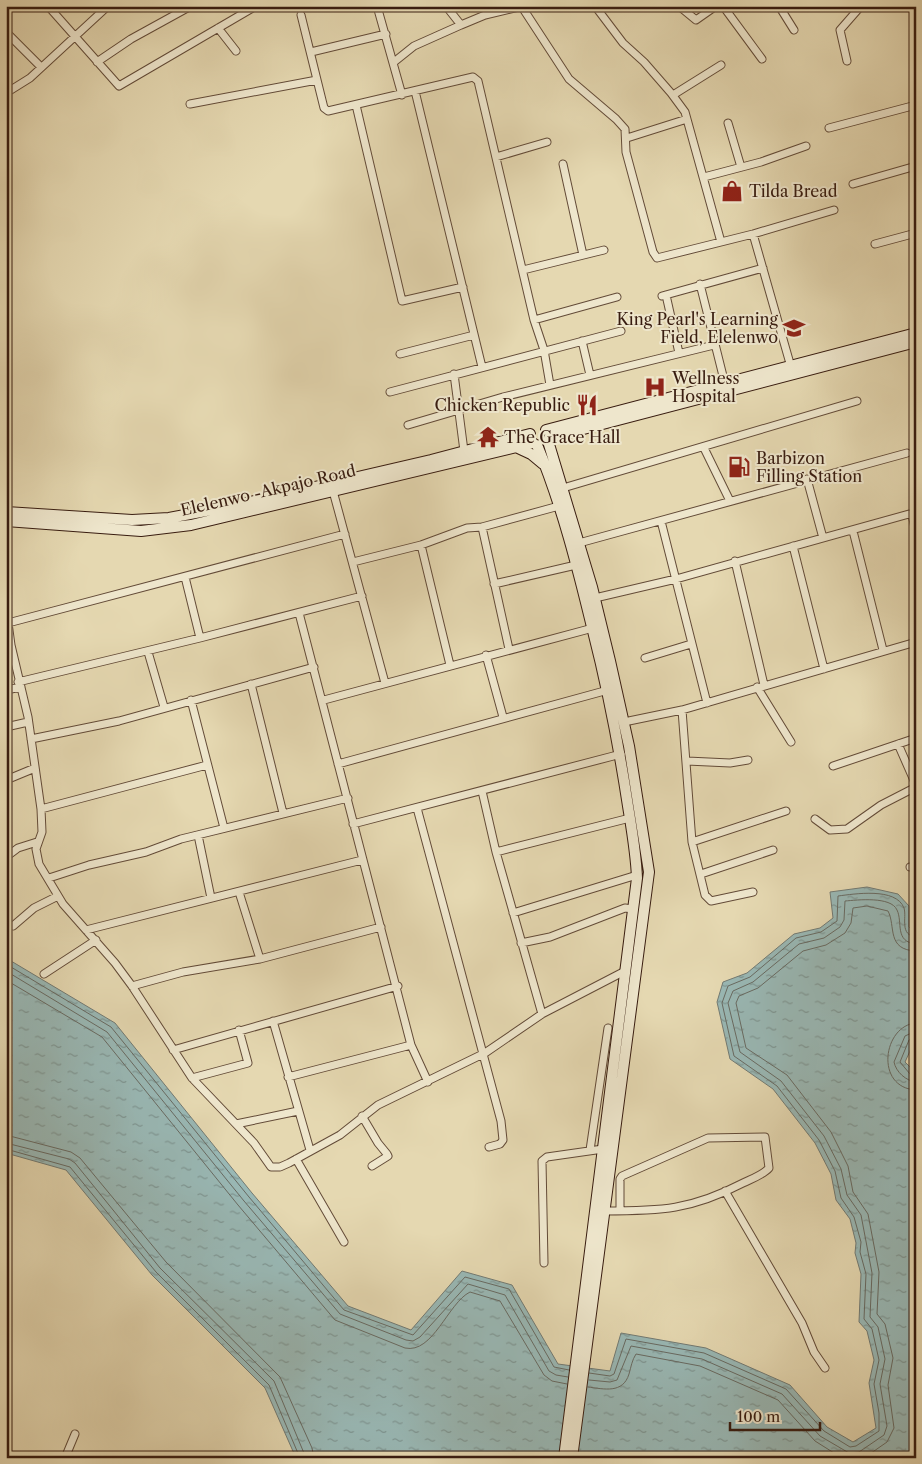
<svg xmlns="http://www.w3.org/2000/svg" width="922" height="1464" font-family="'Libre Caslon Text',serif">
<style>
.water{fill:url(#water-ripples);stroke:#727a73}
.lines{fill:none;stroke-linecap:round;stroke-linejoin:round}
.shore{stroke:#686a62;stroke-width:1}
.street-casing{stroke:#634b38;stroke-width:9}
.secondary-casing{stroke:#381c10;stroke-width:12}
.street{stroke:#eee6cc;stroke-width:7}
.secondary{stroke:#eee6cc;stroke-width:10}
.labels{text-anchor:middle;stroke-width:4;stroke-linejoin:round;paint-order:stroke}
.poi-label{font-size:16px;fill:#381c10;stroke:#eee6cc;text-anchor:start}
.street-label{font-size:16px;fill:#381c10;stroke:#eee6cc}
</style>
<defs>
<pattern id="water-ripples" width="26" height="14" patternUnits="userSpaceOnUse" patternTransform="scale(1.25)"><rect width="26" height="14" fill="#99b8b5"/><path d="M2 4q2-2 4 0t4 0M15 11q2-2 4 0t4 0" fill="none" stroke="#7e9592"/></pattern>
</defs>
<rect width="100%" height="100%" fill="#e5d8b1"/>
<filter id="stains"><feTurbulence type="fractalNoise" baseFrequency=".004" numOctaves="4"/><feColorMatrix values="0 0 0 0 .2 0 0 0 0 .09 0 0 0 0 .02 0 0 0 .5 -.17"/></filter>
<radialGradient id="worn" r=".72"><stop offset=".6" stop-color="#630" stop-opacity="0"/><stop offset="1" stop-color="#630" stop-opacity=".3"/></radialGradient>
<path class="water" d="M867,887L898,894L909,906V927L916,934V1038L905,1062L916,1073V1458H296L265,1388L152,1275L66,1170L6,1153V958L115,1023L252,1193L348,1306L411,1330L462,1271L512,1285L558,1364L610,1371L621,1333L706,1348L790,1385L827,1427L853,1442L876,1428L869,1383L874,1360L867,1331L859,1322L861,1274L855,1253L856,1243L850,1219L836,1200L831,1174L815,1143L773,1089L730,1059L717,1002L723,982L747,973L794,934L820,928L833,918L830,892Z"/>
<g class="lines">
<path class="shore" d="M6,964L111,1027L249,1197L344,1310L413,1335L465,1277L509,1289L554,1367L569,1370
M6,971L107,1032L244,1201L340,1314L406,1340L413,1341L420,1337L468,1284L505,1295L549,1371L556,1375L568,1377
M6,980L102,1037L238,1205L335,1320L405,1348C433,1354 448,1303 470,1292L500,1301L544,1375L552,1381L567,1384
M916,1023C883,1025 874,1088 916,1090
M916,1031L905,1036L894,1062C896,1072 906,1081 916,1082
M916,1037L909,1040L900,1062L910,1074L916,1076
M6,1135L71,1152L80,1158L166,1262L280,1377L312,1448L314,1458
M6,1143L69,1159L75,1163L160,1268L274,1381L306,1458
M6,1149L70,1167L156,1272L269,1385L300,1458
M589,1373L610,1376L614,1374L626,1339L704,1353L786,1389L824,1431L850,1447L856,1446L879,1431V1413L874,1384L879,1360L872,1329L864,1319L866,1274L860,1252L861,1242L854,1217L841,1198L835,1171L819,1140L777,1086L734,1056L722,1003L728,986L750,977L796,938L821,932L837,921L838,896C854,894 896,887 904,908C907,918 899,935 916,937
M589,1380L610,1382L617,1380L631,1346L702,1359L782,1394L820,1436L849,1453L859,1452L884,1435L887,1426L880,1384L885,1359L878,1327L870,1317L872,1273L861,1215L847,1195L841,1169L824,1136L781,1081L740,1052L728,1003L733,991L753,982L799,944L824,938L840,927L844,920L845,901C857,900 891,896 897,910C903,922 894,942 916,944
M588,1387C604,1389 623,1394 629,1374C631,1367 632,1360 636,1354L700,1366L778,1400L815,1441L842,1458
M864,1458L887,1442L894,1428L888,1385L893,1358L885,1324L877,1314L879,1272L868,1214L853,1192L848,1166L831,1132L787,1075L746,1048L736,1003L739,996L758,988L803,951L826,945L845,933L851,923L853,908L867,906L888,911C896,926 886,950 916,951"/>
<g class="street-casing">
<path id="street" d="M48,6L119,86L256,6
M377,6L402,95
M446,6L461,25L485,15L523,6
M595,6L623,43L644,62L671,93L685,112L721,242
M679,6L696,20L716,6
M723,6L762,59
M779,6L794,30
M522,7L569,79L616,119L625,129L626,152L653,252L657,258L753,234L834,210
M301,15L324,108L328,111L473,77L478,81L534,320L544,350L550,385
M218,28L236,51
M6,32L41,67
M311,52L386,34
M847,61L840,30L861,6
M97,62L131,39L191,6
M394,62L414,46L461,25
M415,91L482,367
M6,93L30,78L108,6
M673,95L721,65
M190,104L317,80
M356,105L402,301L463,287
M728,123L741,167
M829,128L916,105
M627,138L687,119
M496,157L547,142
M563,164L583,255
M704,177L761,162L806,146
M853,184L916,166
M753,234L791,367
M875,244L916,233
M523,270L604,250
M700,284L725,384
M666,295L679,353
M662,296L763,268
M534,320L617,297
M582,341L590,375
M400,354L474,335
M454,374L464,451
M390,392L621,331
M408,425L503,397L714,345
M704,448L730,501
M807,479L823,538
M563,488L857,401
M333,491L385,683
M661,521L707,703
M482,527L509,649
M853,531L883,650
M579,543L907,453
M421,545L450,665
M793,546L824,669
M735,561L764,685
M353,562L421,545L467,528L482,527L559,506
M185,577L200,638
M494,584L576,565
M595,598L676,579L909,514L912,515L916,532
M6,608L11,645L28,717L41,809L42,832L36,849L39,864L63,904L115,963L132,986L192,1078L254,1143L271,1167H280L289,1163L340,1135L378,1105L485,1053L542,1014L625,971
M299,613L411,1045L428,1082
M8,623L345,534
M148,652L164,707
M486,655L503,717
M645,658L691,644
M18,682L200,638L362,596
M251,684L283,813
M757,687L791,742
M6,690L21,687
M191,700L224,828
M324,700L593,628
M682,710L692,842L786,811
M624,722L682,710L916,642
M6,727L28,722
M31,739L119,721L314,667
M898,744L916,785
M687,761L730,763L748,760
M338,764L608,690
M833,766L916,738
M6,780L35,768
M482,791L496,852L542,1014
M417,808L501,1121L503,1140L500,1144L489,1147
M41,809L207,765
M815,819L830,830L847,829L881,805L916,787
M353,824L621,754
M198,835L211,898
M692,842L705,895L711,901L753,892
M496,852L630,818
M6,857L18,848L37,842
M910,867H916
M701,874L773,850
M49,878L89,865L146,852L181,839L348,798
M239,892L260,959
M513,913L637,875
M13,926L34,908L58,896
M86,930L362,860
M521,943L550,937L625,908L633,909
M44,974L96,940
M132,986L183,972L260,959L381,927
M273,1021L310,1150
M173,1050L398,986
M288,1077L411,1045
M192,1078L248,1063L239,1030
M362,1116L378,1143L387,1154L388,1156L372,1166
M236,1124L298,1111
M590,1150L608,1028
M296,1159L344,1242
M725,1191L802,1323L814,1352L825,1368
M604,1211C661,1211 691,1210 743,1183C751,1179 763,1175 769,1168L765,1137L708,1138L622,1176L620,1179V1211
M544,1263L542,1161L547,1157L603,1149
M65,1458L75,1434"/>
</g>
<g class="secondary-casing">
<path id="secondary" d="M546,430L916,333
M549,438L916,342
M548,441L592,587L610,661L629,746L649,872L572,1458
M537,445C562,505 578,569 593,631C608,690 619,747 628,806C632,831 636,853 637,878L564,1458
M516,447L531,454L543,464
M6,512L132,520L169,518L237,505L431,460L530,434
M6,521L141,531L191,525L533,443"/>
</g>
<use href="#street" class="street"/>
<use href="#secondary" class="secondary"/>
</g>
<defs>
<g id="shop-bare" transform="scale(1.725)"><path d="M-5-2.5h2.3a2.7 3.5 0 0 1 5.4 0H5L5.5 6h-11ZM-1.5-2.5h3a1.5 2.3 0 0 0-3 0Z" fill="#8f2418" stroke="#eee6cc" stroke-width="2.5" paint-order="stroke"/></g>
<g id="school-bare" transform="scale(1.725)"><path d="M0-5L7-2L0 1L-7-2ZM-4 1L0 2.5L4 1V4Q0 6-4 4Z" fill="#8f2418" stroke="#eee6cc" stroke-width="2.5" paint-order="stroke"/></g>
<g id="hospital-bare" transform="scale(1.725)"><path d="M-5-5h3v3.5h4V-5h3V5h-3V1.5h-4V5h-3Z" fill="#8f2418" stroke="#eee6cc" stroke-width="2.5" paint-order="stroke"/></g>
<g id="restaurant-bare" transform="scale(1.725)"><path d="M-5-6h1v4h1v-4h1v4h1v-4h1v5L-1.5 .5V6h-2V.5L-5-1ZM5-6V6H3V1.5H1.5Q1.5-4 5-6Z" fill="#8f2418" stroke="#eee6cc" stroke-width="2.5" paint-order="stroke"/></g>
<g id="temple-bare" transform="scale(1.725)"><path d="M0-6L5-2H3V0L6.5 2.5H4V6H1.5V3h-3V6H-4V2.5H-6.5L-3 0V-2H-5Z" fill="#8f2418" stroke="#eee6cc" stroke-width="2.5" paint-order="stroke"/></g>
<g id="fuel-bare" transform="scale(1.725)"><path d="M-5.5-6h7V0h2V4h1.3V-2.5L3-4.5l.8-.8L6-3V5H2.5V1h-1V6h-7ZM-4.2-4.7v3.2H.2V-4.7Z" fill="#8f2418" stroke="#eee6cc" stroke-width="2.5" paint-order="stroke"/></g>
</defs>
<g fill-rule="evenodd">
<use href="#shop-bare" x="732" y="191"/>
<use href="#school-bare" x="794" y="328"/>
<use href="#hospital-bare" x="655" y="387"/>
<use href="#restaurant-bare" x="587" y="405"/>
<use href="#temple-bare" x="488" y="437"/>
<use href="#fuel-bare" x="739" y="467"/>
</g>
<g class="labels">
<g class="poi-label">
<text x="749" y="197">Tilda Bread</text>
<text x="778" y="325" text-anchor="end">King Pearl's Learning<tspan x="778" dy="18">Field, Elelenwo</tspan></text>
<text x="672" y="384">Wellness<tspan x="672" dy="18">Hospital</tspan></text>
<text x="570" y="411" text-anchor="end">Chicken Republic</text>
<text x="504" y="443">The Grace Hall</text>
<text x="756" y="464">Barbizon<tspan x="756" dy="18">Filling Station</tspan></text>
</g>
<g class="street-label">
<text transform="translate(268 490) rotate(-13)" y="6">Elelenwo -Akpajo Road</text>
</g>
</g>
<rect width="922" height="1464" fill="none" stroke="#e5d8b1" stroke-width="25"/>
<rect x="8" y="8" width="907" height="1449" fill="none" stroke="#381c10" stroke-width="2.5"/>
<rect x="12" y="12" width="897" height="1439" fill="none" stroke="#381c10"/>
<path d="M730 1422v8h90v-8" fill="none" stroke="#381c10" stroke-width="2.5"/>
<text x="737" y="1422" font-size="15" fill="#381c10" stroke="#eee6cc" stroke-width="4" paint-order="stroke">100 m</text>
<rect width="100%" height="100%" filter="url(#stains)"/>
<rect width="100%" height="100%" fill="url(#worn)"/>
</svg>
